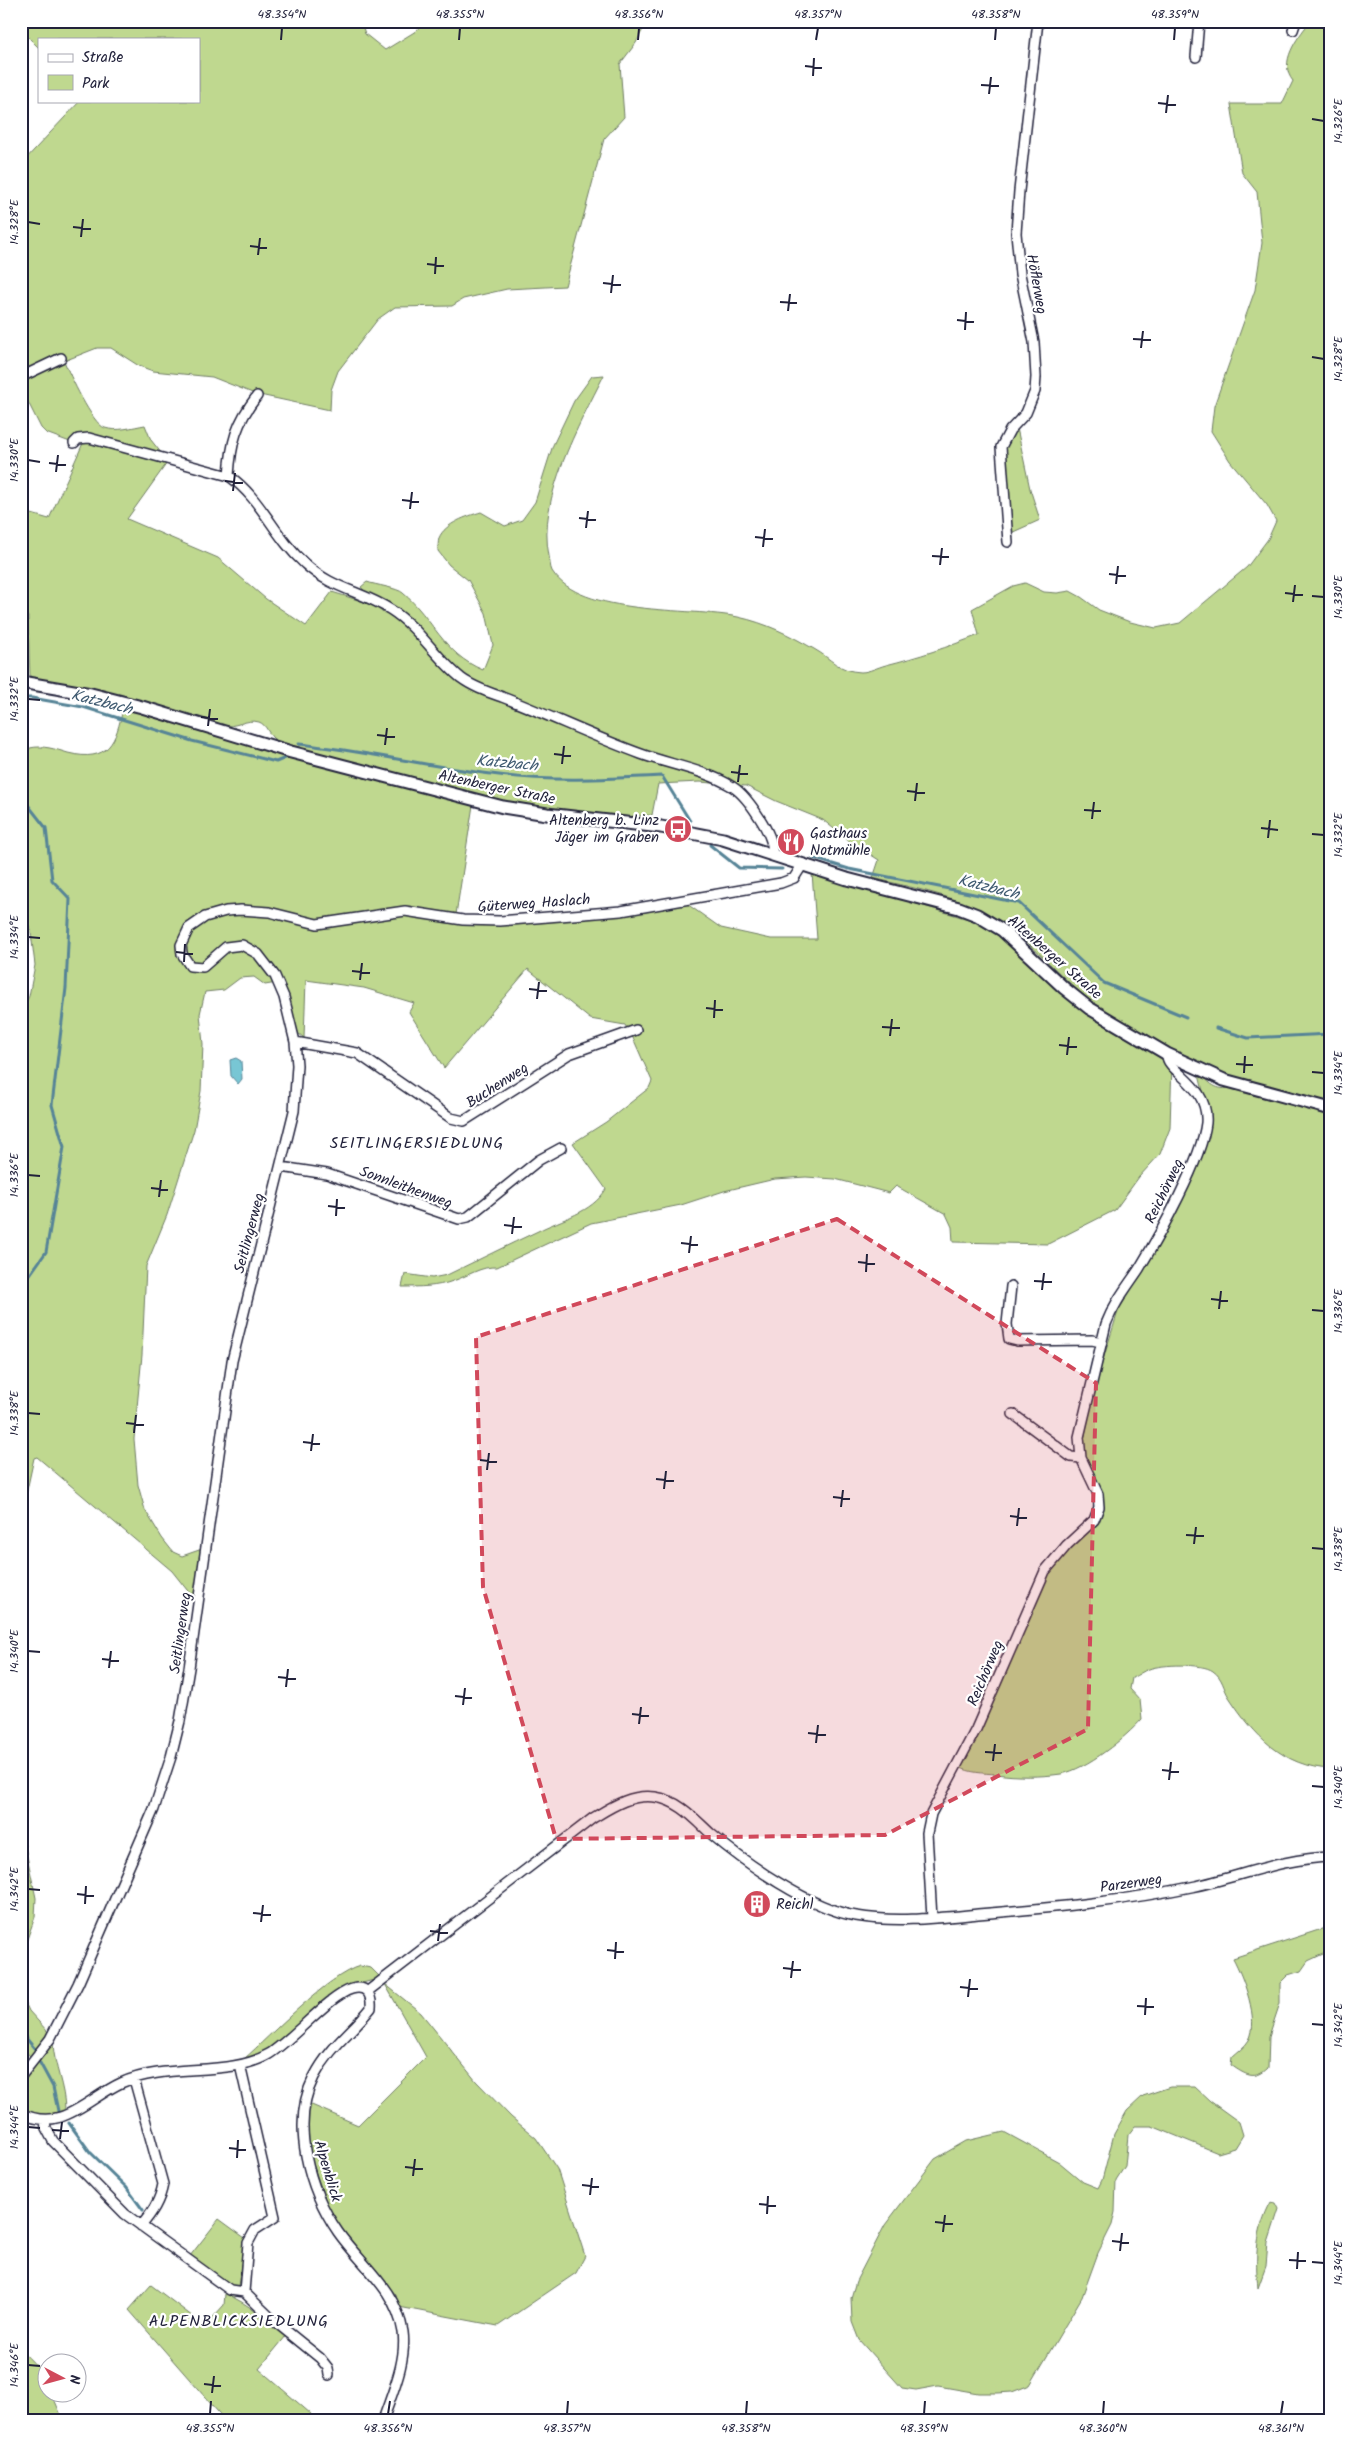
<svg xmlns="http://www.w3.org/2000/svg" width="1352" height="2441" font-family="Kalam,sans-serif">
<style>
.green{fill:#bfd88f;stroke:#707d65}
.water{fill:#78c6d4;stroke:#568497}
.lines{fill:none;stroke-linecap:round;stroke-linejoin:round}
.stream{stroke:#568497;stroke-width:3}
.minor-casing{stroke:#22223b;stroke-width:12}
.tertiary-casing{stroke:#22223b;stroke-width:15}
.minor{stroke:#fff;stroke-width:9}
.tertiary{stroke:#fff;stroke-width:11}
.marked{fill:#d1495b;fill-opacity:0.2;stroke:#d1495b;stroke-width:4;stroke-dasharray:10 6;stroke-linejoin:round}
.ticks{fill:none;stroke:#22223b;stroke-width:2}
.labels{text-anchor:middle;stroke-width:4.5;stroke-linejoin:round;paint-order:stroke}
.street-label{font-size:15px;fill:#22223b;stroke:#fff}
.poi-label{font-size:15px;fill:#22223b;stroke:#fff;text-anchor:start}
.water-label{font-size:16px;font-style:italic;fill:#405b71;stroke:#fff}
.neighbourhood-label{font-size:16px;letter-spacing:1px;fill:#22223b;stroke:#fff}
.neatline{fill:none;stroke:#22223b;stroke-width:2}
.ticks-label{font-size:12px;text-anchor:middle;fill:#22223b}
</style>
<rect width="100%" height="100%" fill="#fff"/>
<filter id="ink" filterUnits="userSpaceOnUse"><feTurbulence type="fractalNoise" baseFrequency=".02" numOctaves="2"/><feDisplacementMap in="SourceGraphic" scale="10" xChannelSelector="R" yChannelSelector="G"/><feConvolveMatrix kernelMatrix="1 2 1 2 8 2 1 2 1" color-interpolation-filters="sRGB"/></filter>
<g filter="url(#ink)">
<path class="green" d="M21,21H361L365,34L385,50L416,31L425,21H647L636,43L620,64L624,117L604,139L565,286L507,289L463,299L452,306L395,307L378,319L338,371L331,390L330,410L255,394L212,377L153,371L139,366L111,348H97L64,361C70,375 92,424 105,428C117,432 133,427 145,425L151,440L162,454L90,435L83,434L70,442L46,433L41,428L21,388V381L63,361L59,353L21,372V164L80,101H199V39H39V48L21,30Z
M1309,23L1328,29L1331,25V1105C1298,1095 1264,1088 1232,1077C1190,1063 1147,1040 1110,1016C1074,992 1047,958 1014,931C974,899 921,890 873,878L879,860L849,841L823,820L776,801L746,786L700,782L658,784L652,815L620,817L520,805L291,747C285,745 279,743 274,739C268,734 267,725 259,722C246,718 235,729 222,725C158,708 97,685 30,679L28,617L21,604V511L49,519L84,441L167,463L127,519L218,558L266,599L306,626L332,592L374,605L383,613L384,604L367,594L361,587L367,582C375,585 398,588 403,593C433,618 443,654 483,670L493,645L486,613L468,580L449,565L438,551C438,548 438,542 439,538C445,523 468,516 481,512L505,526L522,520L535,502L553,445L574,401L592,376L604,375C579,425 537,499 549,556C550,561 550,567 552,571C581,617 690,607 738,617C766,623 790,635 814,649C832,659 838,671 861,672C869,672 878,667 886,665C918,657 948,647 979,635L972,609L1013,586L1025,583L1044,592L1057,593L1070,591L1081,597L1099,610L1130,622L1156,628L1180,623L1247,567L1268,539L1276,521L1267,505L1230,461L1211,431L1214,406L1255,290L1262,243L1257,192L1242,173L1231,104H1282L1293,81C1278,63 1297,38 1309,23Z
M1017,428L1030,489L1040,520L1011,533L1004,449Z
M123,708L473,805L455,921L472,924H510L687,904L721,928L771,939H817L812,873L975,921L1003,938L1074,1003L1103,1024L1172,1061L1170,1128L1160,1154L1139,1177L1115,1210L1048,1244L953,1242L952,1227L946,1214L896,1186L889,1193L835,1179L806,1177L775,1179L724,1191L681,1205L591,1223L497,1267C481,1266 468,1276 453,1281C437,1287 419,1287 402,1287L405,1274L432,1278L447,1275C478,1260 508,1245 538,1231C561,1219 592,1213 606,1189L573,1143L606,1122L649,1088L652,1081L633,1038L625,1025L590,1019L528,969L444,1068L409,1012L414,1003L364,988L306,980L304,1038L298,1033L283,982L265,985L254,977L240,978L224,990L205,992L200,1014L203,1044L201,1091L194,1130L167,1215L146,1266L142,1355L134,1439L138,1485L145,1510L162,1538L173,1552L182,1556L202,1549L195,1600L172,1571L37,1457L34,1458L21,1518V1013L29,996L35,965L31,933L21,899V777L26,755L30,748C43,745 55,749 68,753C109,763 116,742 123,708Z
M1198,1071C1208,1081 1214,1091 1230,1088L1331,1115V1769C1283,1767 1254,1735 1229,1697C1223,1688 1223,1678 1213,1671C1202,1663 1162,1664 1149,1669C1143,1671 1138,1675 1132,1678L1130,1689L1140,1700L1142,1719C1125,1738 1087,1769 1061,1774C1040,1777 1017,1777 996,1774C983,1773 970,1773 959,1767L1049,1572L1102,1510L1085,1459L1084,1440L1094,1389L1120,1305L1164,1236L1195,1174L1203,1151L1205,1099Z
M21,1828L36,1898L35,1917L21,1956Z
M1331,1926V1957L1323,1954L1308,1961L1301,1971L1288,1975L1280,1983V2003L1269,2036L1268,2068C1255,2081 1245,2075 1231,2065L1232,2057C1237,2052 1245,2047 1249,2040C1260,2020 1243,1977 1233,1958Z
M360,1966L371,1968L381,1978L344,1988L280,2043L264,2053L244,2059C270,2036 329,1974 360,1966Z
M385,1984L421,2013L476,2081L511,2117L536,2138L557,2169L585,2256L576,2273L498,2326L399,2307L396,2295L341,2231L327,2205L308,2150L307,2103L358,2125L426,2057Z
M21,1994L29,2011L48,2032L31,2058L21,2044Z
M53,2043C54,2067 65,2086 65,2111C51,2115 34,2118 21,2108V2083Z
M1170,2087H1195L1210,2101L1239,2122L1243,2135L1235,2148L1218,2153L1152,2126H1135L1128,2135L1125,2166L1116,2180L1115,2212L1112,2225L1098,2253L1082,2297L1030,2385L1012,2392L997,2393H978L938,2386L916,2390L902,2388L859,2340L852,2322L851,2298L856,2281L885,2225L935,2159L966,2141L1004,2132L1059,2162L1083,2182L1098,2188L1102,2180L1114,2134L1127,2111L1143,2096Z
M1271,2202L1276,2203L1279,2209L1268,2243L1266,2266L1258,2288C1255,2258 1256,2229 1271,2202Z
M219,2219L245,2238L238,2286H229L190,2256Z
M151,2285L205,2326L224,2305L225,2294C250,2303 265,2321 286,2336L259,2369L311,2414L308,2420H225L129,2310Z
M21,2350C34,2364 48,2374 48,2394H52L63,2420H21Z"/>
<path class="water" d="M236,1058L241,1061L242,1079L238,1084L231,1076L230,1060Z"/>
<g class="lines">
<path class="stream" d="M21,698H32L83,707L192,741L276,762L290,756
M299,744C364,751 427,766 491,774C547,782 606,779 662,776L690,821
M21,796L46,828L52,880L70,899L66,988L52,1105L64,1147L46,1252L21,1287
M710,845L739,868L782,869
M813,858L849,869L1019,903L1104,983L1186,1017
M1216,1028L1248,1038L1331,1034
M21,2032L35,2049
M40,2063L53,2087L58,2111
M69,2123L90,2152L126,2187L143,2210"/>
<g class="minor-casing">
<path id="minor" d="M1293,30L1296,21
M1196,57L1199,21
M21,377L61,358
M257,396C236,423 231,443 229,476C262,499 275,538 305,564C332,589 362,591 391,610C419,628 435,657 461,678C473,687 488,692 502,697C549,715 594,737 641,754C671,765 706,770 733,787C747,796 776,837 772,853
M74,443L78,439L89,438L229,476
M1008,542L1001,447L1010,430L1026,413L1035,391L1036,377L1034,342L1020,274L1016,233L1019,191L1038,21
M295,1042L357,1053L451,1118L464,1121L569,1054L636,1030
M281,1167L327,1174L459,1219L468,1217L539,1160L561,1148
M1011,1286L1007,1324L1009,1339L1017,1341L1092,1340L1101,1342
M1013,1414L1071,1457L1081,1458
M932,1918L927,1833L931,1814L976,1729L1045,1571L1067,1545L1094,1520L1099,1507L1098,1494L1081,1458L1079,1437L1106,1324C1114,1303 1127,1287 1139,1269C1159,1236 1202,1159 1206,1123C1209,1083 1165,1072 1167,1054
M368,1991L593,1818C613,1806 631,1794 655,1797C678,1800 694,1818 710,1833C745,1863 811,1909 856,1916C896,1923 937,1918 978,1914C1051,1908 1125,1901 1196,1886C1241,1876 1285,1858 1331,1857
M240,2065L275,2217L255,2230L248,2243L244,2292
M21,2076L50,2039L78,1984L154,1809L171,1757L180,1721L189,1668L232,1361L294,1111L297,1065L295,1042L284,997L275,976L258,954L242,945L226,947L203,967L190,966L182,954L181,945L189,928L205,917L226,911L241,910L269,912L317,924L405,911L463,920L500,921L621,911L781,883L794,878L803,864
M134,2079L163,2184C160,2201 152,2213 141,2226
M21,2113C61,2134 88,2098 121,2083C167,2062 228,2078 269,2054C292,2040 330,1995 352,1989C367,1985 372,1995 371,2008C351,2033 330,2046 314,2077C290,2124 309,2190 338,2232C361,2265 396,2289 403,2332C407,2361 392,2393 383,2420
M45,2120L46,2128L53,2141L125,2214L230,2290L244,2292L273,2320L320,2358L328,2368L329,2375"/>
</g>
<g class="tertiary-casing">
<path id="tertiary" d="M21,682L91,694L142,707L291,752L503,807L547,814L661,827L723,839L847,879L959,908L977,915L1002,930L1064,988L1089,1008L1167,1054L1224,1080L1331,1109"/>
</g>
<use href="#minor" class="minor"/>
<use href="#tertiary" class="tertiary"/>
</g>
</g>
<path class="marked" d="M837,1219L1096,1383L1088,1729L885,1835L556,1839L483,1587L476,1337Z"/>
<path class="ticks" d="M281,40L282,28M459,40L460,28M638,40L639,28M816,40L818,28M995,40L996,28M1174,40L1175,28M805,66L822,68M813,76L814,58M981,85L999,86M989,94L991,77M1158,103L1176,105M1166,113L1168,95M1312,119L1324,121M28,222L40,224M73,227L91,229M81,237L83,219M250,246L267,248M258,255L260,238M427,264L444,266M435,274L436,257M603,283L621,285M611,293L613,275M780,302L797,303M788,311L790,294M957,320L974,322M965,330L966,312M1133,339L1151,340M1141,348L1143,331M1312,357L1324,359M28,460L40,462M49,463L66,465M56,472L58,455M225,481L243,483M233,491L235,473M402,500L419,502M410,509L412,492M579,518L596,520M586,528L588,511M755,537L773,539M763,547L765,529M932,556L949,557M940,565L942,548M1109,574L1126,576M1116,584L1118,566M1285,593L1303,595M1312,596L1324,597M1293,602L1295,585M28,699L40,700M201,717L218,719M208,726L210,709M377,735L395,737M385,745L387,728M554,754L571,756M562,764L564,746M731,772L748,774M738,782L740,765M907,791L925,793M915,801L917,783M1084,810L1101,811M1092,819L1094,802M1261,828L1278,830M1312,834L1324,835M1268,838L1270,820M28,937L40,938M176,952L193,954M184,962L185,944M352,971L370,973M360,980L362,963M529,989L547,991M537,999L539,982M706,1008L723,1010M714,1018L715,1000M882,1027L900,1028M890,1036L892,1019M1059,1045L1077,1047M1067,1055L1069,1037M1236,1064L1253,1065M1312,1072L1324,1073M1244,1073L1245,1056M28,1175L40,1176M151,1188L168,1190M159,1197L161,1180M328,1206L345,1208M336,1216L337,1199M504,1225L522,1227M512,1234L514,1217M681,1243L698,1245M689,1253L691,1236M858,1262L875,1264M866,1272L867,1254M1034,1281L1052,1282M1042,1290L1044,1273M1211,1299L1228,1301M1219,1309L1221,1291M1312,1310L1324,1311M28,1413L40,1414M126,1423L144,1425M134,1433L136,1415M303,1442L320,1444M311,1451L313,1434M480,1460L497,1462M487,1470L489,1453M656,1479L674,1481M664,1489L666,1471M833,1497L850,1499M841,1507L843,1490M1010,1516L1027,1518M1017,1526L1019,1508M1186,1535L1204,1536M1194,1544L1196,1527M1312,1548L1324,1549M28,1651L40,1652M102,1659L119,1661M109,1668L111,1651M278,1677L296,1679M286,1687L288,1669M455,1696L472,1698M463,1705L465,1688M632,1714L649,1716M639,1724L641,1707M808,1733L826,1735M816,1743L818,1725M985,1752L1002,1753M993,1761L995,1744M1162,1770L1179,1772M1169,1780L1171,1762M1312,1786L1324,1787M28,1889L40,1890M77,1894L94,1896M85,1904L86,1886M253,1913L271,1915M261,1922L263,1905M430,1931L448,1933M438,1941L440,1924M607,1950L624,1952M615,1959L616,1942M783,1968L801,1970M791,1978L793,1961M960,1987L978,1989M968,1997L970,1979M1137,2006L1154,2007M1145,2015L1146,1998M1312,2024L1324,2025M28,2127L40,2128M52,2130L69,2131M60,2139L62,2122M229,2148L246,2150M237,2158L238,2140M405,2167L423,2169M413,2176L415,2159M582,2185L599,2187M590,2195L592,2178M759,2204L776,2206M767,2214L768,2196M935,2222L953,2224M943,2232L945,2215M1112,2241L1129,2243M1120,2251L1122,2233M1289,2260L1306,2261M1312,2262L1324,2263M1297,2269L1298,2252M28,2365L40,2366M204,2384L221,2386M212,2393L214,2376M210,2414L211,2401M388,2414L390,2401M567,2414L568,2401M746,2414L747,2401M924,2414L925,2401M1103,2414L1104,2401M1281,2414L1283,2401"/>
<defs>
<g id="bus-disc" transform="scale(1.4375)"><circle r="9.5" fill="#d1495b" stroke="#fff"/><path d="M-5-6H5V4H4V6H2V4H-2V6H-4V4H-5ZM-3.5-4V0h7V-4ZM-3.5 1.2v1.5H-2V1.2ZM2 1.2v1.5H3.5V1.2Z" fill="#fff"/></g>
<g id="restaurant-disc" transform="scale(1.4375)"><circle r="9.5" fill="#d1495b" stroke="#fff"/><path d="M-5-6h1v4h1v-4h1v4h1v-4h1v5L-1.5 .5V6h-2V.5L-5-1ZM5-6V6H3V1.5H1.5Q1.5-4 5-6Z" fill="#fff"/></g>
<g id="building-disc" transform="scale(1.4375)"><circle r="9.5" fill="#d1495b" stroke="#fff"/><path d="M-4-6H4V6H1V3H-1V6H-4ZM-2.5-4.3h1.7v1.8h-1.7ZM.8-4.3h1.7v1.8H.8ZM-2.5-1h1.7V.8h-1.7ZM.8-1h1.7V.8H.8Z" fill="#fff"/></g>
</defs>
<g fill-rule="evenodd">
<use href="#bus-disc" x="678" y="829"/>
<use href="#restaurant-disc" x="791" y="842"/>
<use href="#building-disc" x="757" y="1904"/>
</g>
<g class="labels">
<g class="street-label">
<text transform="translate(1037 284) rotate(80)" y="5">Höflerweg</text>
<text transform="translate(497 787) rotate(12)" y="5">Altenberger Straße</text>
<text transform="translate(534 903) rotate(-4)" y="5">Güterweg Haslach</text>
<text transform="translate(1055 957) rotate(41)" y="5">Altenberger Straße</text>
<text transform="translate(497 1085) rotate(-33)" y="5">Buchenweg</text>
<text transform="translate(406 1187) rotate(20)" y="5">Sonnleithenweg</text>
<text transform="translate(1164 1191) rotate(-64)" y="5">Reichörweg</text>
<text transform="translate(249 1233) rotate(-75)" y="5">Seitlingerweg</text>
<text transform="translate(180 1633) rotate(-82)" y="5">Seitlingerweg</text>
<text transform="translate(985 1673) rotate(-67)" y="5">Reichörweg</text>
<text transform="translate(1131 1883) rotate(-8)" y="5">Parzerweg</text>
<text transform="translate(328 2171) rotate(73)" y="5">Alpenblick</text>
</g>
<g class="poi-label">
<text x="659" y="825" text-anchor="end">Altenberg b. Linz<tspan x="659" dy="17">Jäger im Graben</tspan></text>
<text x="810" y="838">Gasthaus<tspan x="810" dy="17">Notmühle</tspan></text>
<text x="776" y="1909">Reichl</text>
</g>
<g class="water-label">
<text transform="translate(102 701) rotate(14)" y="6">Katzbach</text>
<text transform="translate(507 762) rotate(5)" y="6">Katzbach</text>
<text transform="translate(989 886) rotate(14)" y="6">Katzbach</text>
</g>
<g class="neighbourhood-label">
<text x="417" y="1148">SEITLINGERSIEDLUNG</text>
<text x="239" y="2326">ALPENBLICKSIEDLUNG</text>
</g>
</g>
<rect width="1352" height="2441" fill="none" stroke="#fff" stroke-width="55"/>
<rect x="38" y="38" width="162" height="65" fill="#ffffff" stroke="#a7a7b1"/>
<rect x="48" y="54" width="25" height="8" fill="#ffffff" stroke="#a7a7b1"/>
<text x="82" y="62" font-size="15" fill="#22223b">Straße</text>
<rect x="48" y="75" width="25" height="15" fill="#bfd88f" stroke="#a7a7b1"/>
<text x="82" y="88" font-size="15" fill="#22223b">Park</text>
<g transform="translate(62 2378) rotate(96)"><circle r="24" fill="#ffffff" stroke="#a7a7b1"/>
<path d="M0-4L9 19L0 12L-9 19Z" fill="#d1495b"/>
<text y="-8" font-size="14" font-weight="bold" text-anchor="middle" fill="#22223b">N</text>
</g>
<rect x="28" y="28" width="1296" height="2386" class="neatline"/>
<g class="ticks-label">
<text x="282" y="18">48.354°N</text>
<text x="460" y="18">48.355°N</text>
<text x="639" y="18">48.356°N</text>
<text x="818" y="18">48.357°N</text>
<text x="996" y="18">48.358°N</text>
<text x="1175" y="18">48.359°N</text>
<text transform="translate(1338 121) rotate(-90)" y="4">14.326°E</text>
<text transform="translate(14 222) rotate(-90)" y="4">14.328°E</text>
<text transform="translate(1338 359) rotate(-90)" y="4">14.328°E</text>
<text transform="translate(14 460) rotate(-90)" y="4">14.330°E</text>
<text transform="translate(1338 597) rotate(-90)" y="4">14.330°E</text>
<text transform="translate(14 699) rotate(-90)" y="4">14.332°E</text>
<text transform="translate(1338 835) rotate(-90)" y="4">14.332°E</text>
<text transform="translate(14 937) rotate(-90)" y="4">14.334°E</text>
<text transform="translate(1338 1073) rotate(-90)" y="4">14.334°E</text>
<text transform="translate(14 1175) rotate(-90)" y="4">14.336°E</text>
<text transform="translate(1338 1311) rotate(-90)" y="4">14.336°E</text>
<text transform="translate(14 1413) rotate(-90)" y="4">14.338°E</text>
<text transform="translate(1338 1549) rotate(-90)" y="4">14.338°E</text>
<text transform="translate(14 1651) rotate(-90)" y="4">14.340°E</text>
<text transform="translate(1338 1787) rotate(-90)" y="4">14.340°E</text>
<text transform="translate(14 1889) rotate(-90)" y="4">14.342°E</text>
<text transform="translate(1338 2025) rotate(-90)" y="4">14.342°E</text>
<text transform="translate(14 2127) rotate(-90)" y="4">14.344°E</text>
<text transform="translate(1338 2263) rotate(-90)" y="4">14.344°E</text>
<text transform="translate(14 2365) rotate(-90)" y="4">14.346°E</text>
<text x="210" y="2432">48.355°N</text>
<text x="388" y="2432">48.356°N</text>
<text x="567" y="2432">48.357°N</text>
<text x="746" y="2432">48.358°N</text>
<text x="924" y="2432">48.359°N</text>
<text x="1103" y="2432">48.360°N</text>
<text x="1281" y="2432">48.361°N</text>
</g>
</svg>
